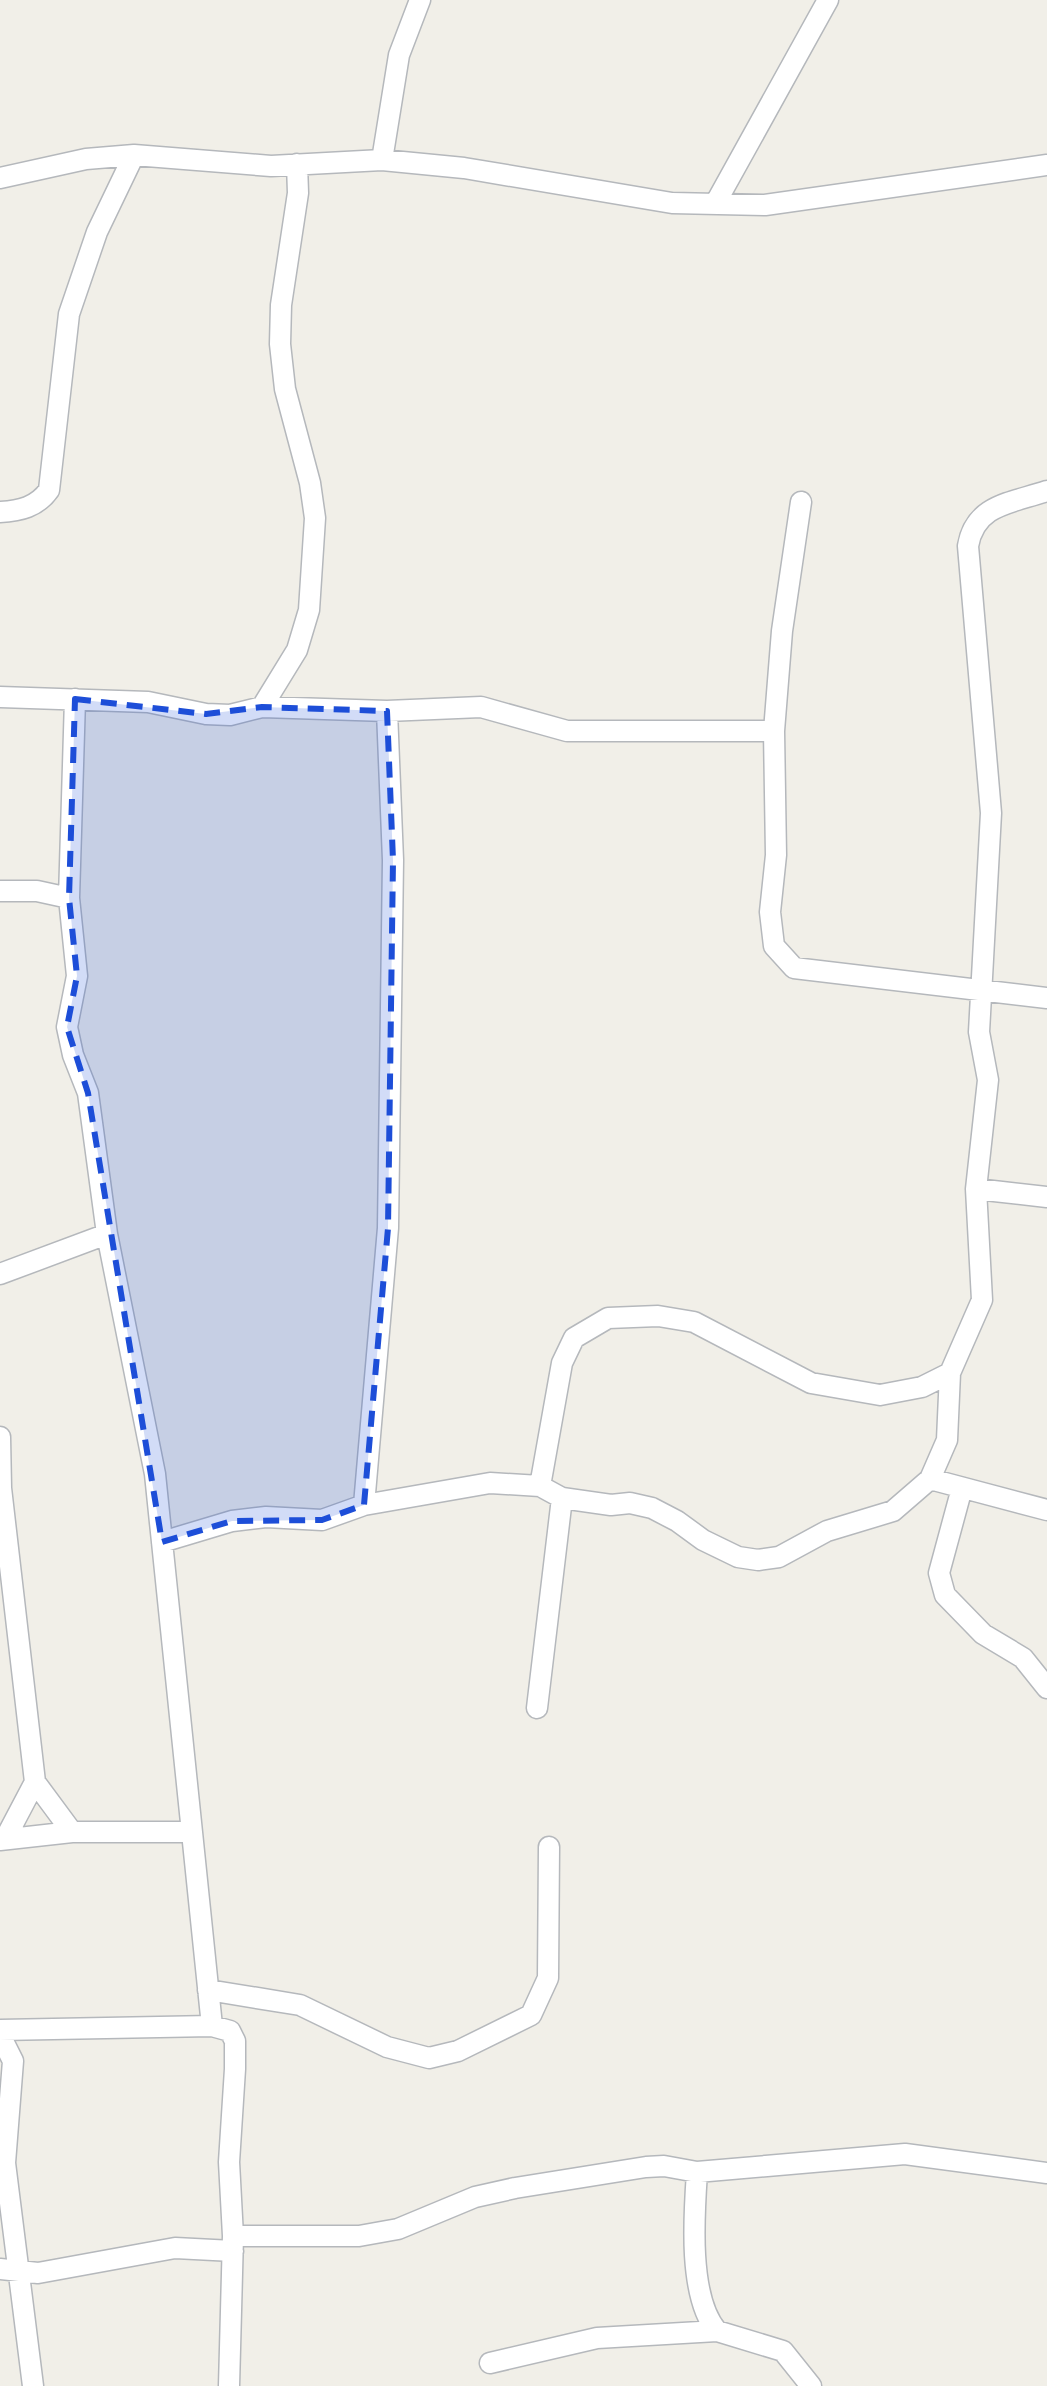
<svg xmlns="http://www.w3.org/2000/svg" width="1047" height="2386" font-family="Helvetica,sans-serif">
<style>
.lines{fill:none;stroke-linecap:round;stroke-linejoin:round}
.street-casing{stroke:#b5b8bc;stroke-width:23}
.street{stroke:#fff;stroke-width:20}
.marked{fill:#1d4ed8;fill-opacity:0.2;stroke:#1d4ed8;stroke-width:6;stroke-dasharray:16 10;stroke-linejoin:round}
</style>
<rect width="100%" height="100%" fill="#f1efe8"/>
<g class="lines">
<g class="street-casing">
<path id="street" d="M382,160L399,55L420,0
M0,178L86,159L134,155L271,166L382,160L464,168L672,203L765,205L1047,165
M715,204L828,0
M801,502L782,631L774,731L776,855L770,912L774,946L794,968L1047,998
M0,512C20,511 37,507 49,490L69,314L97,232L134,155
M0,697L148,702L206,714L230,715L262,707L387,711L481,707L567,731H774
M75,699L69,898L77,976L67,1027L73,1055L88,1093L107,1234L155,1474L212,2026
M262,707L297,650L309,610L315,518L310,483L285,389L280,344L281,305L298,193L297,164
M0,891H37L69,898
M976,1189L1047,1197
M0,1274L107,1234
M0,1437L1,1488L35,1782L72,1832
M930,1479L1047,1510
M540,1486L562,1363L574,1338L608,1318L658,1316L694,1322L811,1383L880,1395L922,1387L950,1373
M962,1488L939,1573L945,1595L983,1634L1023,1658L1047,1688
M364,1505L388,1228L393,860L387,711
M162,1542L232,1521L266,1517L322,1520L364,1505L490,1483L540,1486L562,1498L611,1505L630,1503L652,1508L677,1521L703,1540L738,1557L758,1560L779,1557L827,1531L893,1511L930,1479L947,1440L950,1373L982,1300L976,1189L988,1080L979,1032L991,813L968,546C975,504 1012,503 1047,491
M537,1708L562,1498
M5,1839L35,1782
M0,1840L72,1832H191
M208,1990L300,2005L387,2047L429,2058L458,2051L531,2015L548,1978L549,1847
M0,2030L212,2026L230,2031L235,2041V2069L229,2162L233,2236L229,2386
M0,2035L13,2061L5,2163L33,2386
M697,2172C694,2215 688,2297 717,2331
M233,2236H359L398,2229L475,2197L515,2188L646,2167L664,2166L697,2172L905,2154L1047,2173
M0,2269L38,2273L175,2248L233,2251
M490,2363L597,2338L717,2331L783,2351L811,2386"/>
</g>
<use href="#street" class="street"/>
</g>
<path class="marked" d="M75,699L206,714L262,707L387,711L393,860L388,1228L364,1505L322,1520L232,1521L162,1542L88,1093L67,1027L77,976L69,898Z"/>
</svg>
